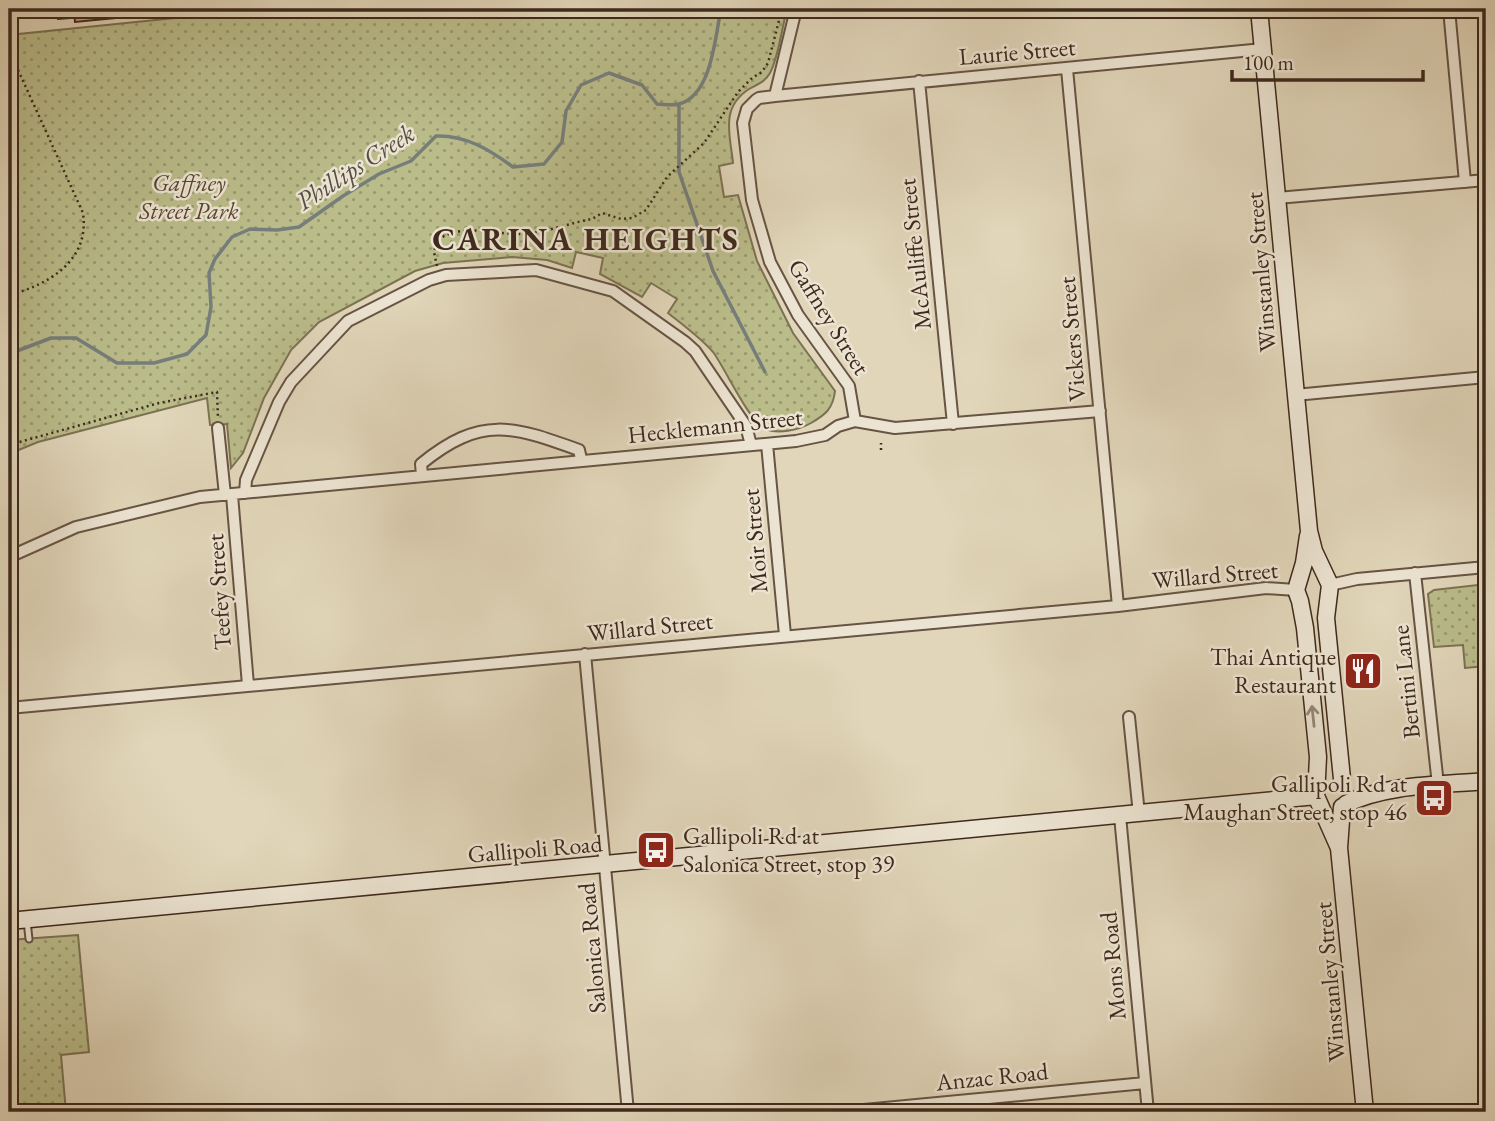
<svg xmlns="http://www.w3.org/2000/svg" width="1495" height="1121" font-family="'EB Garamond',serif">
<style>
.park{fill:url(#park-dots);stroke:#7c7253;stroke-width:2}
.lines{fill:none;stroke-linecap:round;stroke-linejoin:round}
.stream{stroke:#767e7c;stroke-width:3.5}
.building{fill:#e19b82;stroke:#3e291c;stroke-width:2}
.lane-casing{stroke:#675444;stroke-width:9}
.street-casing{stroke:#675444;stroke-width:14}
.secondary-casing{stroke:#3e291c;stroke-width:19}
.path{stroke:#3e291c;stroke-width:2.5;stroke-dasharray:2 3.5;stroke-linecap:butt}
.lane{stroke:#ece4d2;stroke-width:5}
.street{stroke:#ece4d2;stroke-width:10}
.secondary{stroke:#ece4d2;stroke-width:16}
.oneway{stroke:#958677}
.labels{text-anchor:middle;stroke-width:5;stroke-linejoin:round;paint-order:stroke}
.street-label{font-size:24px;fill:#3e291c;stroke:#ece4d2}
.park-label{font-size:24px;font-style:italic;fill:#574632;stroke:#ece4d2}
.poi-label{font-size:24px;fill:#3e291c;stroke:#ece4d2;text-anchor:end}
.water-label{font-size:26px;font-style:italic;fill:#554c44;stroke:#ece4d2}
.district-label{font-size:32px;font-weight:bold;letter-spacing:2px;fill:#3e291c;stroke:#ece4d2}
</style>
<defs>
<pattern id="park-dots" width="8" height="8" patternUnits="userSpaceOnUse" patternTransform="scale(1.75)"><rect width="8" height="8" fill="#babc8a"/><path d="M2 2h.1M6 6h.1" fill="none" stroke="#999970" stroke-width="1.8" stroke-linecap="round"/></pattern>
</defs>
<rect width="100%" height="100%" fill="#e1d6ba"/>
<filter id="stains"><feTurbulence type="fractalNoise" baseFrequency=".00286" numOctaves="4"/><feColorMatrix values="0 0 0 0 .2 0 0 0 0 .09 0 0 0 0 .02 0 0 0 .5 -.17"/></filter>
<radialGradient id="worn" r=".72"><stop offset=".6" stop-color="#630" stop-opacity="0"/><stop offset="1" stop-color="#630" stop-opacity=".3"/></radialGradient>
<path class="park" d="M264,9H787C782,27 779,56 770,73C765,82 758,84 749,89C720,108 730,134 733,163L719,166L724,197L738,195L757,261L793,333L835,391C833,409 825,415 811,423C799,430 777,435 764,428C749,421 725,368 713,352C701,338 683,325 668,313L677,299L651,283L642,297L600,274L603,258L576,252L572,268L547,260L512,257L443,263L415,271L319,322L291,350L264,398L243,453L231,468L227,424L210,425L207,398L38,442L9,454V35Z
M1486,584V666L1465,668L1463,645L1434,647L1428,594L1434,590Z
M78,935L89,1052L61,1055L66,1112H9V940Z"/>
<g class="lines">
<path class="stream" d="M679,105V172L713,271L765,372
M9,354L51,338H76L117,363H154L187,354L206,335L211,307L209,273L215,259L232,237L250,229L277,230L299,227L343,196L379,174L411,161L436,136C466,135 490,150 513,167L544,164L562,142L566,111L581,85L609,73L642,85L657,104C663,104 673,106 679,104C712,95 715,37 721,9
M9,1062L14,1098L19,1112"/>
</g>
<path class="building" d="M9,9H68L69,18L58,19L57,15L34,18L33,15L14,17L15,20H9Z
M74,9H114L115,18L75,22Z"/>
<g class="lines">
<g class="lane-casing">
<path id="lane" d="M27,921L29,939"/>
</g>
<g class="street-casing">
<path id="street" d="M796,9L775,96L759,98L756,100L747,109L743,123L752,200L770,262L798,315L849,386L855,421
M1449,9L1465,182
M1067,69L1118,606
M919,81L953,424
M775,96L1263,49
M1277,198L1486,180
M1295,395L1486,377
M218,428L225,495
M767,444L785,635
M422,475L421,464C481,415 513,426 579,450L581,459
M245,493L246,480L279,402L291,382L348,321L429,280L446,275L536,270L613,291L685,342L695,351L746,426L751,445
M232,495L248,685
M9,557L76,527L200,497L796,441L825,435L838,426L855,421L895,428L1100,411
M1415,573L1438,785
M1330,585L1357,579L1486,567
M585,654L628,1112
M9,708L1118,606L1266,588L1296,590
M1129,717L1139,814
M1120,816L1148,1112
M843,1112L1145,1083"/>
</g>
<g class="secondary-casing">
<path id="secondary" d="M1259,9L1309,531L1314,551L1330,585L1326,618L1342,779
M1308,536L1304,563L1296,590L1300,601L1305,628L1318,757L1316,796L1339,848
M1346,804C1386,784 1442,785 1486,781
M1342,807L1339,848L1365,1112
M9,921L1316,796"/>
</g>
<path class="path" d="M9,50L83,213C90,261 48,285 9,295
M437,266L434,252L437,240C465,222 491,235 522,234C545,233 569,223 592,219L602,213L621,219L632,218L646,210L667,177L704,143L738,92L752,78L762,72L768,63L782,9
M9,445L159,403L217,392L218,419
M881,450V443
M9,1093L12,1112"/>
<use href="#lane" class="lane"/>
<use href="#street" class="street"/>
<use href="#secondary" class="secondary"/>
</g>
<defs><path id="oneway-shaft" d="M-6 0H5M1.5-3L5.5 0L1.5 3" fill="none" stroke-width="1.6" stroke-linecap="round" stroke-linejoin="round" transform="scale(1.75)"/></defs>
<use class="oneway" href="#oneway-shaft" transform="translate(1313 716) rotate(-96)"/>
<defs>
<g id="restaurant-square" transform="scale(2.0125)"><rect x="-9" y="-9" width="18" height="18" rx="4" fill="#8f2418" stroke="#ece4d2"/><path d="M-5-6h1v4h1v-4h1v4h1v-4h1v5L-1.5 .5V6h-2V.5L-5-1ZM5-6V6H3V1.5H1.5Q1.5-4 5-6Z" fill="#fff"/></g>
<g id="bus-square" transform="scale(2.0125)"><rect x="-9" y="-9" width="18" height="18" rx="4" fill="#8f2418" stroke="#ece4d2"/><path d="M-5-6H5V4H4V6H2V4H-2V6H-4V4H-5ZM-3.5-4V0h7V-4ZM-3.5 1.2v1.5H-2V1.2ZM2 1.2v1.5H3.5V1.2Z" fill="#fff"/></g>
</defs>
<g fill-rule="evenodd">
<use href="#restaurant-square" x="1363" y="671"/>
<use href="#bus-square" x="1434" y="798"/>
<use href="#bus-square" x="656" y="850"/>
</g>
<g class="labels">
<g class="street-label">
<text transform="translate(1017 52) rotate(-5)" y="8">Laurie Street</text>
<text transform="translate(915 254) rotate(-96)" y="8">McAuliffe Street</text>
<text transform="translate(1261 272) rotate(-95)" y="8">Winstanley Street</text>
<text transform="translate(829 317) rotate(58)" y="8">Gaffney Street</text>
<text transform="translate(1072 339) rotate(-95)" y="8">Vickers Street</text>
<text transform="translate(715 426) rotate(-6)" y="8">Hecklemann Street</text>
<text transform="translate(755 541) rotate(-95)" y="8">Moir Street</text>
<text transform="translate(1215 575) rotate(-5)" y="8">Willard Street</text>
<text transform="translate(219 592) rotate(-94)" y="8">Teefey Street</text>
<text transform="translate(650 627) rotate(-6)" y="8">Willard Street</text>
<text transform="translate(1406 682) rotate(-96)" y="8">Bertini Lane</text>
<text transform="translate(535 849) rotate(-5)" y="8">Gallipoli Road</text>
<text transform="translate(592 948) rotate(-95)" y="8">Salonica Road</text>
<text transform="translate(1113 966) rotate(-95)" y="8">Mons Road</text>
<text transform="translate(1330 982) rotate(-95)" y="8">Winstanley Street</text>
<text transform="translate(992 1077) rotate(-6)" y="8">Anzac Road</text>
</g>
<g class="park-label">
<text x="189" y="191">Gaffney<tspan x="189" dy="28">Street Park</tspan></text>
</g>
<g class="poi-label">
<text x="1336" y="665">Thai Antique<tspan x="1336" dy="28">Restaurant</tspan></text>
<text x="1407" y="792">Gallipoli Rd at<tspan x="1407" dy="28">Maughan Street, stop 46</tspan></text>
<text x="683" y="844" text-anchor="start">Gallipoli Rd at<tspan x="683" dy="28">Salonica Street, stop 39</tspan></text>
</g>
<g class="water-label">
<text transform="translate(355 167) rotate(-33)" y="9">Phillips Creek</text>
</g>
<g class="district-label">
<text x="586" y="250">CARINA HEIGHTS</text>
</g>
</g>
<rect width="1495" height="1121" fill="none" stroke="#e1d6ba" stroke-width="35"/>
<rect x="10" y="10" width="1474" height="1100" fill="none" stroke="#3e291c" stroke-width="3.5"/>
<rect x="18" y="18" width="1460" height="1086" fill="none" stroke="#3e291c" stroke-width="2"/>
<path d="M1232 70v10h191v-10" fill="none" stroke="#3e291c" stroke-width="3.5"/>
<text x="1243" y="70" font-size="21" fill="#3e291c" stroke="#ece4d2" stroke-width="5" paint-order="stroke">100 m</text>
<rect width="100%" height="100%" filter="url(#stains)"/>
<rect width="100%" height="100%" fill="url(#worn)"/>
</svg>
